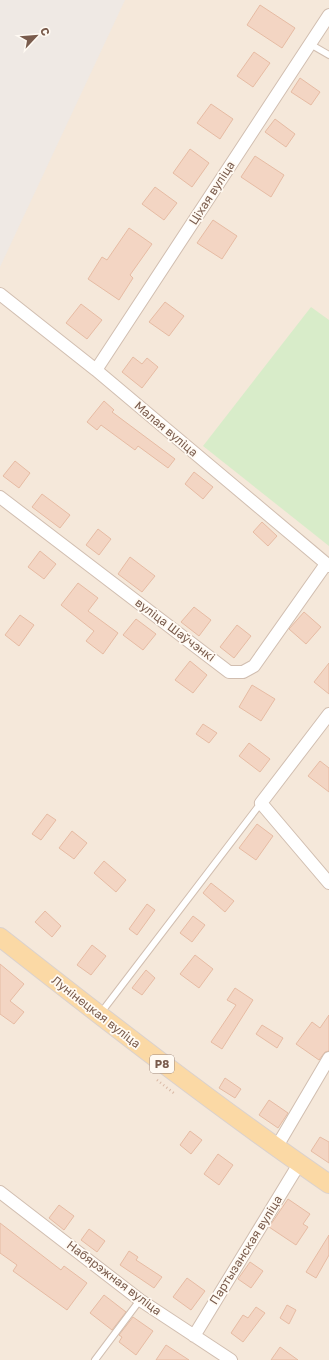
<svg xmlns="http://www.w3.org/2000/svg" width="329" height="1360" font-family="'Golos Text',sans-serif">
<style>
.residential{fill:#f5e8da}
.industrial{fill:#efe9e4}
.green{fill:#d8ecc9}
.building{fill:#f3d5c3;stroke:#e6bba3}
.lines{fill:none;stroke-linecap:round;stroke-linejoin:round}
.service-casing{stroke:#d1beb0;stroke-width:8}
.minor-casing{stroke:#d1beb0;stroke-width:14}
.primary-casing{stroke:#dad1cd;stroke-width:20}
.path{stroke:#d9b8a5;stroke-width:2.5;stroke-dasharray:1 3;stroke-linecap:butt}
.service{stroke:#fff;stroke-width:6}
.minor{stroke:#fff;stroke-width:12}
.primary{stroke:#fbd9a5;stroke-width:18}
.labels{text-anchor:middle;stroke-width:3.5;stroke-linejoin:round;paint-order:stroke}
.shield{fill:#fffaf3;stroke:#a28b7f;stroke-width:1}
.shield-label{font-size:11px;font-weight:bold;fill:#7a5c4d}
.street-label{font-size:12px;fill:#7a5c4d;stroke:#fffaf3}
</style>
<rect width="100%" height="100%" fill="#fdf6ec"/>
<path class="residential" d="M0,0H329V1360H0Z"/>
<path class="industrial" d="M0,0H125L0,267Z"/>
<path class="green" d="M311,307L329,320V546L203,446Z"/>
<path class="building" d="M260,5L295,28L282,48L247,25Z
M254,52L270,63L253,87L237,76Z
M300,78L320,92L311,105L291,92Z
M211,104L233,119L220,139L197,123Z
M275,119L295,134L286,147L265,132Z
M190,149L209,163L192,187L173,173Z
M255,156L284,175L271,197L241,177Z
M155,187L177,203L164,220L142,204Z
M213,220L237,236L222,259L197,243Z
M129,228L152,244L130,275L133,278L119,300L88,279L102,257L107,260Z
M165,302L184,316L169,336L149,322Z
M81,304L102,320L87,339L66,323Z
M133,357L142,364L147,358L158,367L142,388L122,372Z
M104,401L114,410L112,412L175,459L168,468L138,446L135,450L101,425L97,430L87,422Z
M15,461L30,473L19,488L3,476Z
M194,472L213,487L203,499L185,484Z
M42,494L70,515L60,528L32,507Z
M262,522L277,536L268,546L253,532Z
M98,529L111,539L99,555L86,545Z
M40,551L56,564L44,579L28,567Z
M130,557L155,576L142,592L118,574Z
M78,583L98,598L88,611L118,633L103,654L86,641L94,631L61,605Z
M194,607L211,620L199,636L181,622Z
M304,612L321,627L306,644L289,629Z
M20,615L34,625L19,646L5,635Z
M136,619L156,634L143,650L123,635Z
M237,625L251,636L234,658L220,647Z
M190,661L207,675L193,693L175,680Z
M329,663V694L314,682Z
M252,685L275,699L261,721L239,707Z
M203,724L217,733L209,743L196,734Z
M249,743L270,759L260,772L239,756Z
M320,761L329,768V792L308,776Z
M47,814L56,820L41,840L32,834Z
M257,824L273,836L256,860L239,848Z
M72,831L87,843L74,859L59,848Z
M104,861L126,880L116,892L94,873Z
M211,883L234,901L225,912L203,893Z
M147,904L155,910L137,935L129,929Z
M45,911L61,926L52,937L35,922Z
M193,916L205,925L192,942L180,933Z
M92,945L106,956L91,975L77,965Z
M195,955L213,969L199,988L180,974Z
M0,964L24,984L10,1001L24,1012L14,1024L0,1014Z
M146,970L155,978L142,995L132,988Z
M235,988L253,1000L222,1049L211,1042L236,1005L227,1000Z
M329,1015V1051L325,1052L319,1060L296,1044L312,1022L320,1028Z
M262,1025L283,1038L277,1048L256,1034Z
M225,1078L241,1089L235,1098L219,1088Z
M269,1100L288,1113L278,1128L259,1115Z
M190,1131L202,1140L191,1154L180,1145Z
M320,1137L329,1142V1163L311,1151Z
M218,1154L233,1165L219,1185L204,1174Z
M288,1199L310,1214L303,1224L308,1227L296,1245L269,1227Z
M59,1205L74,1216L64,1230L49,1218Z
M0,1223L61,1270L64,1266L87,1283L67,1310L13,1271L17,1265L0,1253Z
M89,1229L105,1241L97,1252L81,1240Z
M329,1235V1255L316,1278L306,1272Z
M129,1251L138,1257L136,1260L162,1277L154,1288L120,1265Z
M250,1262L263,1271L251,1288L238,1279Z
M187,1278L205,1291L191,1310L173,1297Z
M104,1295L126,1312L112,1330L90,1313Z
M287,1305L296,1310L289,1324L280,1318Z
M256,1307L265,1313L243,1342L231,1333L243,1315L248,1318Z
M133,1317L153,1331L136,1355L119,1342L122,1337L119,1335Z
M166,1345L189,1360H156Z
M280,1347L298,1360H271Z"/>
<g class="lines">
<g class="service-casing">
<path id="service" d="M310,44L329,55
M100,1014L261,803
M95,1360L140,1300"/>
</g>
<g class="minor-casing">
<path id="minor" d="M0,294L96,370L329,566
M96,370L329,15
M0,497L229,672H243L254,666L326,564
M329,714L261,803L329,883
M276,1148L329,1058
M0,1192L140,1300L231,1360
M194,1336L299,1164"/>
</g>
<g class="primary-casing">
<path id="primary" d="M0,937C108,1022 216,1106 329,1184"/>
</g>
<path class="path" d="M157,1080L175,1094"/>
<use href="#service" class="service"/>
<use href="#minor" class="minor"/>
<use href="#primary" class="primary"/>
</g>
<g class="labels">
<rect class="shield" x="150" y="1055" width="24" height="18" rx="3"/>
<g class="shield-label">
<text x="162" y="1068">Р8</text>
</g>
<g class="street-label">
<text transform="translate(212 193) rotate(-57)" y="4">Ціхая вуліца</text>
<text transform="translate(166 429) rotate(40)" y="4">Малая вуліца</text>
<text transform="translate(175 630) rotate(37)" y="4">вуліца Шаўчэнкі</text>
<text transform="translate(96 1012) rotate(38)" y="4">Лунінецкая вуліца</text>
<text transform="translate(246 1250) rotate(-58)" y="4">Партызанская вуліца</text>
<text transform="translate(114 1278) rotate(37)" y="4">Набярэжная вуліца</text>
</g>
</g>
<g transform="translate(36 36) rotate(64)" stroke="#fffaf3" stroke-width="3" paint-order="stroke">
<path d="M0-3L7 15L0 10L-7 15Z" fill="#7a5c4d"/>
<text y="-6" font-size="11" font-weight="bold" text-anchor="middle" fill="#7a5c4d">С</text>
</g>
</svg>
